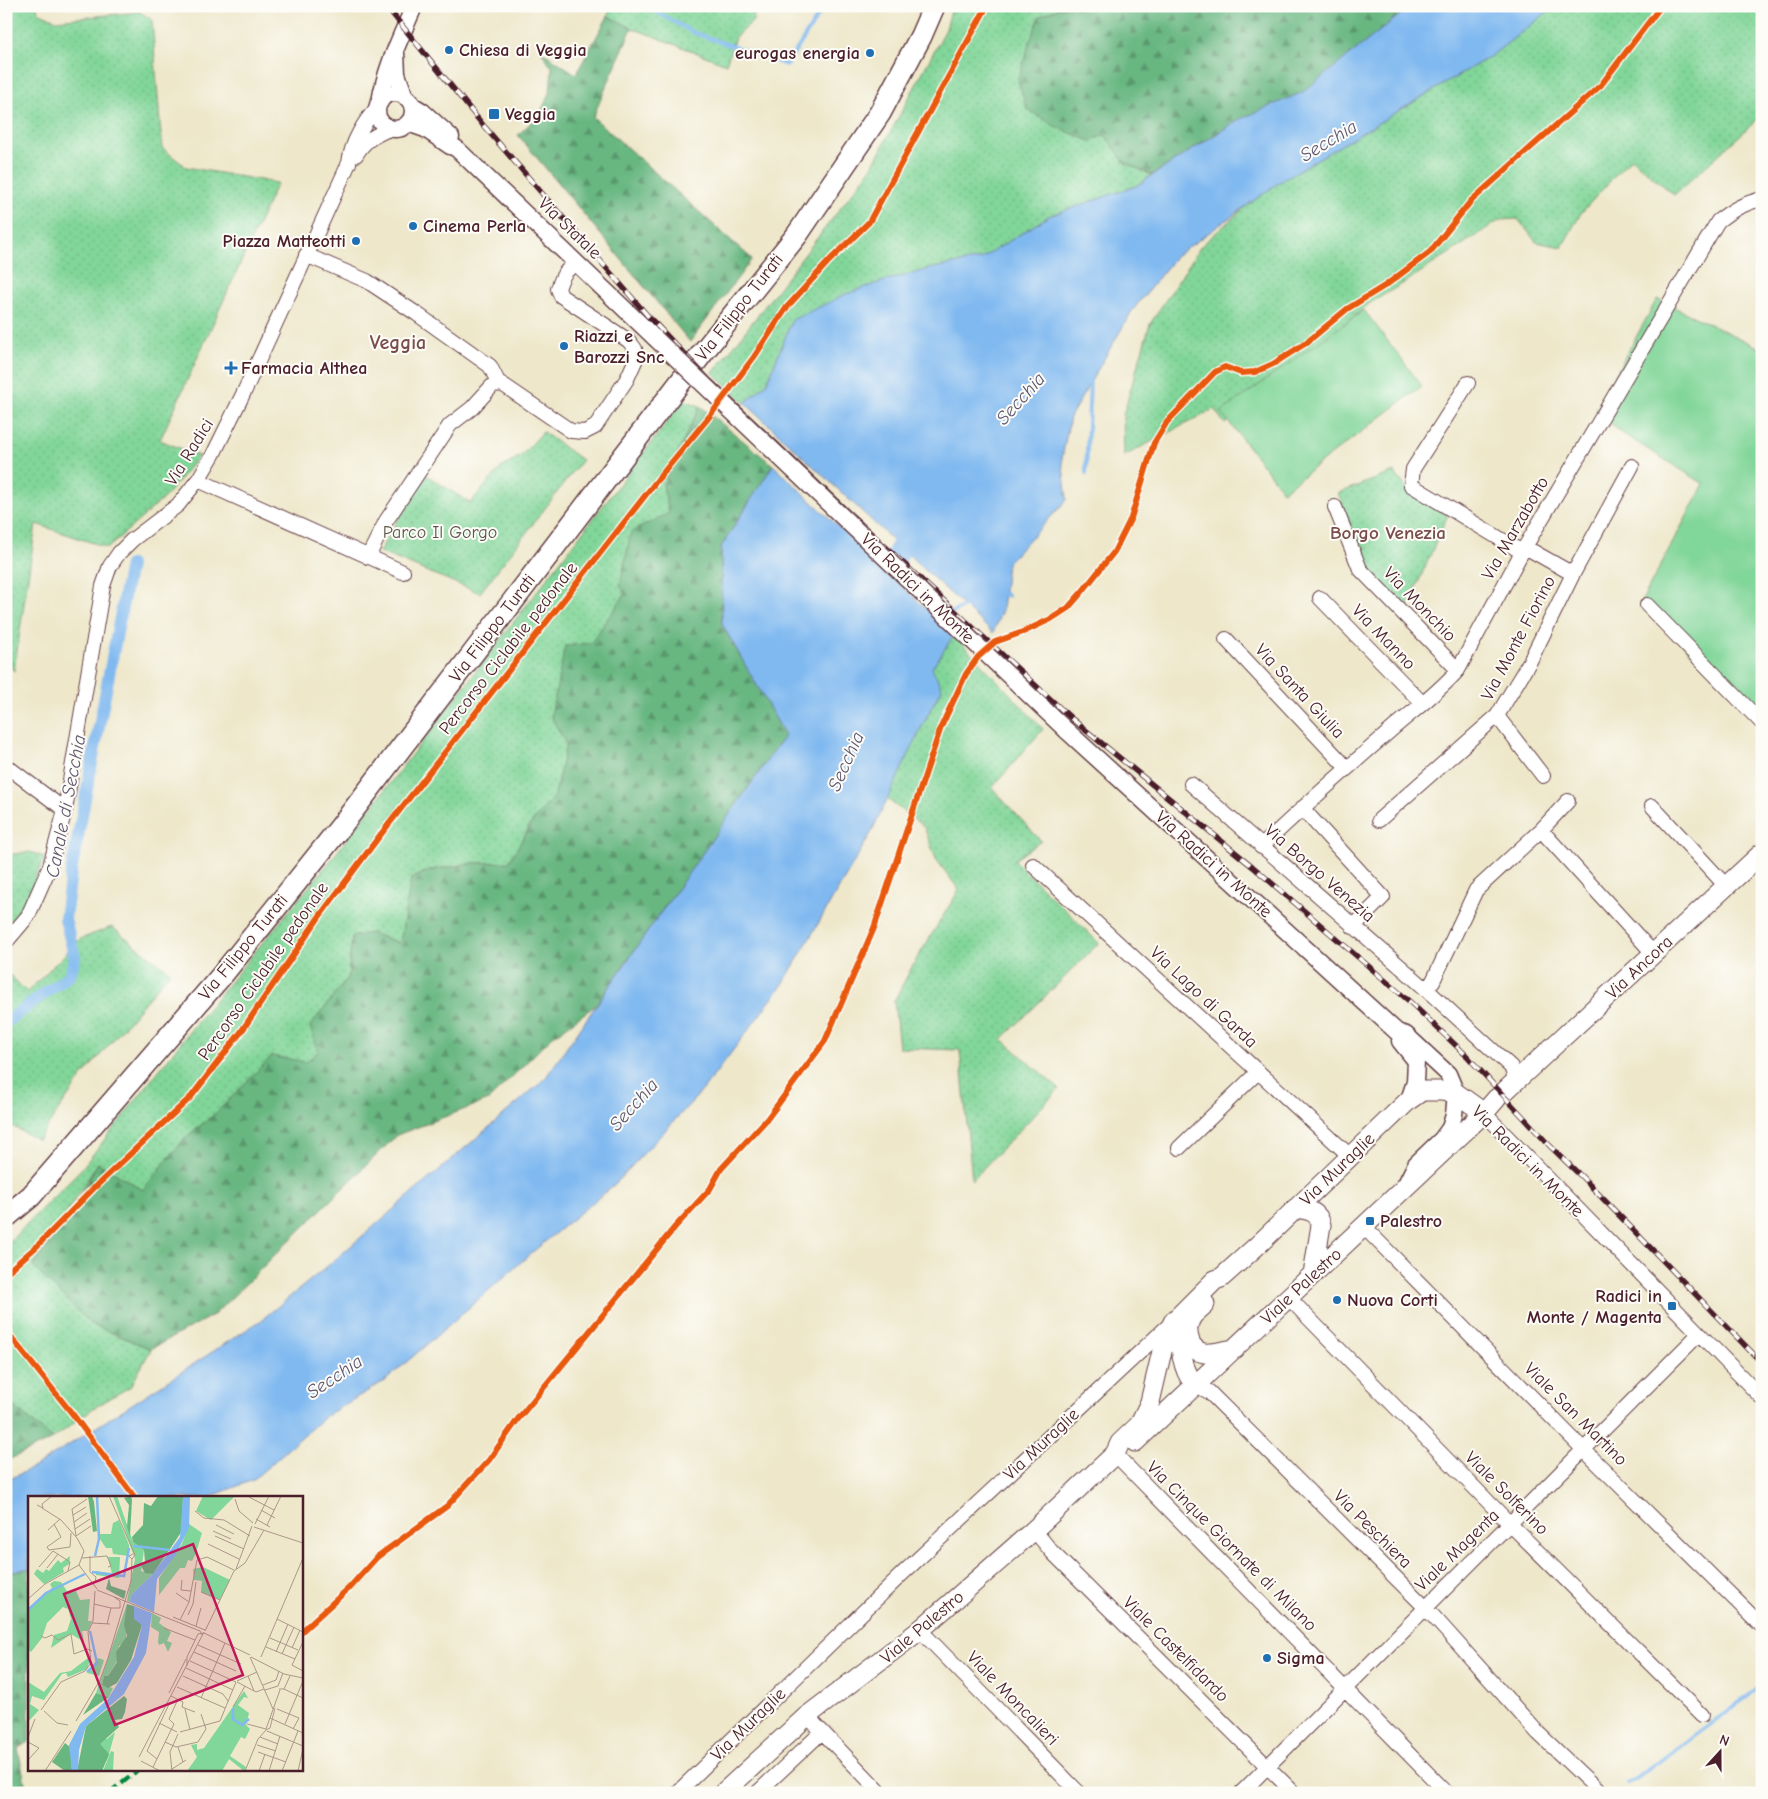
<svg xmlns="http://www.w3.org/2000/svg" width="1768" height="1799" font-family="'Comic Neue',sans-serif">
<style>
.grass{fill:url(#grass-dots);stroke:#667a62}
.forest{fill:url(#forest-firs);stroke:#596b56}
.pitch{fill:#81d699;stroke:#667a62}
.water{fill:#80b9f0;stroke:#656c8e}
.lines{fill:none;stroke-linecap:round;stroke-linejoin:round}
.stream{stroke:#80b9f0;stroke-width:4}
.canal{stroke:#80b9f0;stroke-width:12}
.river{stroke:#80b9f0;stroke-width:21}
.minor-casing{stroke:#633d43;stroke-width:16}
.tertiary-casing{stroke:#633d43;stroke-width:19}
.secondary-casing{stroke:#633d43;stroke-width:21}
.primary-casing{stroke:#633d43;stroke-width:24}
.minor{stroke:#fff;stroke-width:14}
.tertiary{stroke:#fff;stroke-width:16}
.secondary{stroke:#fff;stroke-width:19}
.primary{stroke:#fff;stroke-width:21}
.rail-casing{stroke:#4a1f2b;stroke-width:5.5}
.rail{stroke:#fdfcf7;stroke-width:4;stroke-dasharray:11;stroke-linecap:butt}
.tertiary-bridge-casing{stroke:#633d43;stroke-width:19;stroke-linecap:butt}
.tertiary-bridge{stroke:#fff;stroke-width:16}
.quiet{stroke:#00873e;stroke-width:5;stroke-dasharray:10 5;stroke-linecap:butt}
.cycleway-casing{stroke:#fdfcf7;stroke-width:9}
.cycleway{stroke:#e8590c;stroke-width:6}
.poi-dot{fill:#1f6fb2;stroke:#fdfcf7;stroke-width:2}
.labels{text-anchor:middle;stroke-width:4;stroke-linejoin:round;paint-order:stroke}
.poi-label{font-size:18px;font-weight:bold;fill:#4a1f2b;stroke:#fdfcf7;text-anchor:start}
.street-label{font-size:18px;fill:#4a1f2b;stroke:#fdfcf7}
.park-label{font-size:18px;fill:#5a564c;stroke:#fdfcf7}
.water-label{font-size:19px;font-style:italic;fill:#5d5570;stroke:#fdfcf7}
.neighbourhood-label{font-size:19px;font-weight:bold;fill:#7a4e4d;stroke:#fdfcf7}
.quarter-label{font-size:20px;font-weight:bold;fill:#7a4e4d;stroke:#fdfcf7}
.inset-river{fill:none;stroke:#80b9f0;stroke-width:2.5}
.inset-road{fill:none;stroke:#ac978a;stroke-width:1}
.view{fill:#c2185b;fill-opacity:0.15;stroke:#c2185b;stroke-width:2.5}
.inset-edge{fill:none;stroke:#4a1f2b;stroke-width:2.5}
</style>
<defs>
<pattern id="grass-dots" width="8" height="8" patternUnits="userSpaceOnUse" patternTransform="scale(1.25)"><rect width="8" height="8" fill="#81d699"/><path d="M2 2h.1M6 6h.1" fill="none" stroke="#71b784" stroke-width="1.8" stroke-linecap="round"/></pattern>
<pattern id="forest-firs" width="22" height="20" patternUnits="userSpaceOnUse" patternTransform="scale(1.25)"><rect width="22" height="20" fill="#68b781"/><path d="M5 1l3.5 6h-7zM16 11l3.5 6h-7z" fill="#58946a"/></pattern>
</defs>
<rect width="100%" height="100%" fill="#fdfcf7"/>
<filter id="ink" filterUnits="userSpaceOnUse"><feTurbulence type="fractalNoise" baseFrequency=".02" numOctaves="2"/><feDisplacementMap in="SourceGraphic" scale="10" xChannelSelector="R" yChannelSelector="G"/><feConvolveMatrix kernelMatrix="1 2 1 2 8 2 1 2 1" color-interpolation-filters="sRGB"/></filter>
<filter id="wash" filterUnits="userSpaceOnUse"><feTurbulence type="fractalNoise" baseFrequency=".0096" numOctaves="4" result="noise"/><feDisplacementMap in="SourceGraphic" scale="20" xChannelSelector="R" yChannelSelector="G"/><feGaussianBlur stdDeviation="1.12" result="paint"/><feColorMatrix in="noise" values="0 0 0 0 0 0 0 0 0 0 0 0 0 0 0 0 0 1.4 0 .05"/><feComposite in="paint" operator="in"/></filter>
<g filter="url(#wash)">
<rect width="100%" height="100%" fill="#eee7ca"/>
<path class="grass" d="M6,6H37L38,12L56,20L140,12L152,20L162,148L186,167L277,183L160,440L199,456L164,498L108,548L36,524L14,671L6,659Z
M610,6H755L753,21L735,37L726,64L632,28L608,16Z
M952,6H1070L1059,8L1105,135L1125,163L1152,175L1136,186L1049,216L981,259L933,268L881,282L792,320L767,383L745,403L713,373L870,170L946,29Z
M1555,6H1762V112L1758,119L1674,195L1631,158L1581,213L1562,247L1536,242L1518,219L1500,220L1404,283L1370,303L1225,424L1214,409L1124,456L1123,415L1150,324L1201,246L1245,207L1284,179L1491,56Z
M684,400L700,406L663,485L670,513L625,594L591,643L551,716L566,744L555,795L533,821L509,863H474L430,870L411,879L400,943L371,933L352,937L348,978L310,1026L318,1052L306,1062L216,1113L185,1138L143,1190L98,1163L33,1266L91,1324L151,1349L131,1386L92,1409L53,1439L6,1401V1245L83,1167L197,1022L331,860Z
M543,432L582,460L480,593L379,552L425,474L470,503L501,468L522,455Z
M1394,472L1410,492L1448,515L1407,608L1368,571L1338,493Z
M954,635L1043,729L992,788L1041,841L1014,860L1099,943L1002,1039L1059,1089L972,1180L960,1050L899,1048L894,1001L913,965L959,890L936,859L924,827L887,799L931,708L942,689L932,668Z
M30,852L45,857L25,901L6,928V855Z
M112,927L170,972L81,1078L38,1140L6,1123V971L27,992L80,939Z"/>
<path class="forest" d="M1070,6H1411L1303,92L1238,120L1152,175L1125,163L1105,135L1090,141L1056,127L1027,109L1018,81L1030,41L1040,16L1059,8Z
M608,16L632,28L593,117L752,259L690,342L518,135L539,115L550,93L552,67L541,51L576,74Z
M700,406L773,465L721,547L722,624L785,735L596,1005L552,1037L489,1100L397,1135L215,1314L151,1349L91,1324L33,1267L71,1212L98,1163L143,1190L185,1138L216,1113L272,1056L306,1062L318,1052L310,1026L348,978L352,937L370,933L400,943L411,879L430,870L474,863L509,862L533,821L555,795L566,744L551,716L565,646L591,643L625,594L620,585L631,532L669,513L663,485Z
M6,1401L53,1439L6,1461Z
M29,1568V1742L18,1748L27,1793H6V1574Z"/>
<path class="pitch" d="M1657,299L1762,349V724L1641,602L1704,484L1620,432L1596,410Z
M1364,310L1422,386L1283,491L1221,412Z"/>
<path class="water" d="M1411,6H1555L1491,56L1284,179L1176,256L1132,311L1070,417L1062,458L1067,500L1007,563L1002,610L993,633L745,403L767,383L792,320L846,294L881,282L933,268L981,259L1049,216L1136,186L1238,120L1303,92Z
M773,465L954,635L932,668L942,689L931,708L871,833L783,984L703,1090L615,1184L535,1250L386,1380L324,1417L253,1480L207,1498H29V1568L6,1574V1481L38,1465L260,1321L324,1269L544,1080L785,735L722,624L721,547Z"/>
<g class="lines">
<path class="stream" d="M647,6L692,32L787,65L824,6
M1086,473L1090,381
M1001,592L1008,596
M952,613L967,604
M1628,1784L1762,1686"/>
<path class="canal" d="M6,1022L70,975L75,958L65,919L71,872L130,565"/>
<path class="river" d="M888,602L885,583L912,521"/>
</g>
</g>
<g filter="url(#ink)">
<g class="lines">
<g class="minor-casing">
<path id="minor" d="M356,155C364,140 376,135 391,128
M306,255L367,281L417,314L490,366L499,384
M1468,383L1413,469L1411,485L1522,552
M198,480L403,572
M1335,507L1360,569L1458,670
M1525,547L1573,574
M368,557L386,521L450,425L472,408L493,385L502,384L571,431L585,432L595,427L627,379L636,359L635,349L629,341L561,296L558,289C562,276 565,270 577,263
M1320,598L1422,703
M1647,605L1762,723
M1226,639L1347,768
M1497,716L1543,776
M6,769L9,768L65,810
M1191,784L1426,989L1511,1067L1516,1081
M1652,806L1726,886
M1302,808L1383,897L1353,927
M1379,820L1497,716L1530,661L1573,574L1632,466
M1541,830L1653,953
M1261,847C1303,807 1346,769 1390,731C1413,711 1438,693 1458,670L1522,552L1718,221C1732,210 1744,203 1762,199
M1033,865L1350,1156
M6,942L28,916L50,866L65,810L103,586L110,566L119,553L132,540L178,505L198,480L213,455L245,390L349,163C351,144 364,121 378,107
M1426,989L1433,981L1476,890L1541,830L1568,801
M1484,1113L1762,1398
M1179,1148L1258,1072
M1364,1227L1584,1450L1762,1626
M1288,1297L1510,1524L1702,1715
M1196,1385L1209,1392L1425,1607L1538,1733L1601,1793
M1115,1454L1447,1793
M1034,1530L1052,1552L1294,1793
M920,1630L1079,1793
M807,1716L881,1793
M677,1793L902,1574L1170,1324
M757,1793L822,1732
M1241,1793L1699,1334"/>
</g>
<g class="tertiary-casing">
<path id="tertiary" d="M396,53L397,74L405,97
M377 111a18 18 0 1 1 36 0a18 18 0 1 1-36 0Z
M380,102C385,70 399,41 412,11L411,6
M412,105L422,111L451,137
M408,123L425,129L450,146L456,148L655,338
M1066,730L1397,1032L1406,1035L1448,1074L1456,1093L1454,1115L1450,1128L1442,1139L1416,1164L1406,1184
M1400,1041L1416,1061L1415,1082L1409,1100"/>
</g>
<g class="secondary-casing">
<path id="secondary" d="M1505,1091L1762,853
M1296,1208C1309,1210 1318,1211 1321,1225L1313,1274
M1205,1304C1201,1308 1197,1311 1193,1315C1184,1327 1187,1350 1204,1353C1213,1354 1226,1350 1235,1349
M1180,1329C1180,1347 1182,1373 1196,1385
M1135,1442L1484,1113L1497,1098
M723,1793L807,1716L920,1630L1034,1530L1115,1454L1120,1443L1139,1425L1150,1402L1162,1351L1173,1322L1215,1280L1221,1278L1259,1244L1409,1100L1422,1091H1442L1456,1093L1484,1113"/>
</g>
<g class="primary-casing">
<path id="primary" d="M6,1217L31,1196L223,974L342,825L704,351L797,235L880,113L921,36L934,6"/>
</g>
<use href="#minor" class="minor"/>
<use href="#tertiary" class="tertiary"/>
<use href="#secondary" class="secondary"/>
<use href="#primary" class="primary"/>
<g class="rail-casing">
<path id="rail" d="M386,6L483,125L647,315L708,379L849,513L1072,719L1252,866L1409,1001L1467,1056L1549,1145L1583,1178L1762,1363"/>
</g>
<use href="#rail" class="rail"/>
<g class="tertiary-bridge-casing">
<path id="tertiary-bridge" d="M655,338L1066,730"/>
</g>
<use href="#tertiary-bridge" class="tertiary-bridge"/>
<path class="quiet" d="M110,1793L137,1770"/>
<g class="cycleway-casing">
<path id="cycleway" d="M6,1273L36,1247L94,1188L191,1097L241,1032L319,917L378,838L658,479L709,417L754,357L787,307L829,261L869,222L987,6
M6,1331L74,1416L135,1498
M301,1632L349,1588L377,1557L447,1506L489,1460L518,1419L536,1397L675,1227L710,1189L721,1169L767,1119L825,1041L874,928L941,727L966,674L978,657L995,642L1023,632L1051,619L1068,608L1082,592L1114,552L1131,518L1154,443L1167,422L1215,372L1225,367L1241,373L1255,372L1273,364L1306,343L1347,309L1386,285L1430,252L1471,201L1601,85L1661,6"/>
</g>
<use href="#cycleway" class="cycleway"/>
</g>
</g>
<g class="poi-dot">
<circle cx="449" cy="50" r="5"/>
<circle cx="870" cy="53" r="5"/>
<rect x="488" y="108" width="12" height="12" rx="2.5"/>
<circle cx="413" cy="226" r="5"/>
<circle cx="356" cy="241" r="5"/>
<circle cx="564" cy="346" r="5"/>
<path d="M228.5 360.5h5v5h5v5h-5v5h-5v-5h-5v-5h5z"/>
<rect x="1365" y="1216" width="10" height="10" rx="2.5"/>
<circle cx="1337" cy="1300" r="5"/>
<rect x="1667" y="1301" width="10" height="10" rx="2.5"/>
<circle cx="1267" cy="1658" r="5"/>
</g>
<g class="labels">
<g class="poi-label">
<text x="459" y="56">Chiesa di Veggia</text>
<text x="860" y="59" text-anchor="end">eurogas energia</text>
<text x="505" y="120">Veggia</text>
<text x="423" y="232">Cinema Perla</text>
<text x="346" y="247" text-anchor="end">Piazza Matteotti</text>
<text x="574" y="342">Riazzi e<tspan x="574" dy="21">Barozzi Snc</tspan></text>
<text x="241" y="374">Farmacia Althea</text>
<text x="1380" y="1227">Palestro</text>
<text x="1662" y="1302" text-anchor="end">Radici in<tspan x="1662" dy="21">Monte / Magenta</tspan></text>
<text x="1347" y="1306">Nuova Corti</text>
<text x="1277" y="1664">Sigma</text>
</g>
<g class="street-label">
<text transform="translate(570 228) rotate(44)" y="6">Via Statale</text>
<text transform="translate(739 307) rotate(-52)" y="6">Via Filippo Turati</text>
<text transform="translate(189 452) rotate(-58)" y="6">Via Radici</text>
<text transform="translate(1515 528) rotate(-60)" y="6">Via Marzabotto</text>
<text transform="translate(918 588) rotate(44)" y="6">Via Radici in Monte</text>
<text transform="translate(1420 604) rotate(46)" y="6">Via Monchio</text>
<text transform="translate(492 628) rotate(-53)" y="6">Via Filippo Turati</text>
<text transform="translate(1384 637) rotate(46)" y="6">Via Manno</text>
<text transform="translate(1518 638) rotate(-62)" y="6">Via Monte Fiorino</text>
<text transform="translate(508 648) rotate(-52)" y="6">Percorso Ciclabile pedonale</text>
<text transform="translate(1300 691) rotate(47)" y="6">Via Santa Giulia</text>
<text transform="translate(1214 864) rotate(42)" y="6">Via Radici in Monte</text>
<text transform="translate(1320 873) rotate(41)" y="6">Via Borgo Venezia</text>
<text transform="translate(243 947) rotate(-51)" y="6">Via Filippo Turati</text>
<text transform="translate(1639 967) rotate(-43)" y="6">Via Ancora</text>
<text transform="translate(263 971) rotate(-55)" y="6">Percorso Ciclabile pedonale</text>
<text transform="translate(1204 997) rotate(43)" y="6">Via Lago di Garda</text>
<text transform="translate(1528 1161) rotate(45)" y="6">Via Radici in Monte</text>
<text transform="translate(1337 1169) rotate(-44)" y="6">Via Muraglie</text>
<text transform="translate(1301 1286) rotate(-43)" y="6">Viale Palestro</text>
<text transform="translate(1576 1414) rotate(45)" y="6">Viale San Martino</text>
<text transform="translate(1041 1444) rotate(-43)" y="6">Via Muraglie</text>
<text transform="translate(1507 1493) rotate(45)" y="6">Viale Solferino</text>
<text transform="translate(1373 1529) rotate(45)" y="6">Via Peschiera</text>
<text transform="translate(1232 1546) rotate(45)" y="6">Via Cinque Giornate di Milano</text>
<text transform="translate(1457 1550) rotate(-44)" y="6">Viale Magenta</text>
<text transform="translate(922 1627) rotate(-40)" y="6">Viale Palestro</text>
<text transform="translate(1176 1649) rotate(45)" y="6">Viale Castelfidardo</text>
<text transform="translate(1013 1698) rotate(46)" y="6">Viale Moncalieri</text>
<text transform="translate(748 1724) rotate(-44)" y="6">Via Muraglie</text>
</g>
<g class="park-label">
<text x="440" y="538">Parco Il Gorgo</text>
</g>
<g class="water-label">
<text transform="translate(1328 140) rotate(-31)" y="7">Secchia</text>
<text transform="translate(1020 398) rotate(-48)" y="7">Secchia</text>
<text transform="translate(845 761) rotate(-66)" y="7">Secchia</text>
<text transform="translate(65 806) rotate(-79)" y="7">Canale di Secchia</text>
<text transform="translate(633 1104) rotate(-48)" y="7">Secchia</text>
<text transform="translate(334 1376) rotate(-34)" y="7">Secchia</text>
</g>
<g class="neighbourhood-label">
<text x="1388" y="539">Borgo Venezia</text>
</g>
<g class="quarter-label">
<text x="398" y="349">Veggia</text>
</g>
</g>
<g transform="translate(28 1496)">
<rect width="275" height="275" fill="#eee7ca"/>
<path d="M85,0H89L105,46L116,54L113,75L125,78L103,99L102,106L99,105L107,63ZM175,0H207L183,24L168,15ZM91,24L101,49V60L85,58L84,52H78L72,43V38H83L85,27ZM161,28L174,37L168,57L164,65L160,64L157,72H152L131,99V82L154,48ZM42,60L41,68L35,72L36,76L16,88L6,78L9,73L15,77L18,73L21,75L30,64L33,67ZM80,61H92L91,82L68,79V75L84,78ZM26,85L33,86L40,97L48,95L52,104L62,103L60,125H64L60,135H54L56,146L43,138L23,152L26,139L39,135L43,123L40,113L35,111L19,127L14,142L3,156L0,153V113L24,92L22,88ZM99,108L98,146L91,150L89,165L80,180H76L74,189L85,192L81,201L68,197ZM124,117L133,122L131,127L143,136L139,145L144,147L140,156L136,147L131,149L130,146L131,136L123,131ZM64,159L59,173L40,181L38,177L34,178L16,204L4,200L2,208L11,214L0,226V186L16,196L32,177L43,175ZM70,162L76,164L71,180L59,177ZM216,195L220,202L216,201L210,209L221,217L218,229L222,233L217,243L213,241L202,260L218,271L216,275L201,263L194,275H159L169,261L163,249L169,248V254L176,252ZM87,236L80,262L75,271L63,238L79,243Z" fill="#81d699"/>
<path d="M60,0H64L66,6L69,35L65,36ZM103,0L104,4L102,40L99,31L101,9L96,2ZM130,0H155L154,35L125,78L117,77L113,70L117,66L116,54L105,46L104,41L115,29L116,7L123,10ZM81,82L83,90L98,95L96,103L78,93ZM99,108L106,110L114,129L103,164L89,187L80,192L74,189L76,180H80L89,166L88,156L99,140L96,129ZM68,197L81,201L55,219ZM96,200L99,203L97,216L94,223L87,224L91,231L72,248L81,258L74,275H49L58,230ZM37,247L43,252L44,275H37L24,266Z" fill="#68b781"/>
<path d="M83,255L86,256L85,275H75Z" fill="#81d699"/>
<path d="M175,71L202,84L192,104L173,96L174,85L166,84L165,73Z" fill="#81d699"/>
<path d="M155,0H162L161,32L147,60L129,83L126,116L102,106L103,99L124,79L152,41ZM106,110L124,117L118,157L96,198L58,230L51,254L50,275H44L41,249L52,228L80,203L106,161L114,129L106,123Z" fill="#80b9f0"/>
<path class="inset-river" d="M106,50L142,54M67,60L71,43L69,0M64,76L96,80L101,52M0,114L18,97L57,78M59,176L69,167L62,135M205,212V223L214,229L221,223"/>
<path class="inset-road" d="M81,0L107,59L104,63L101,60L105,58M221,1L246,14M207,3L211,15L225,27M9,9L15,12L14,8L24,0M14,12L33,24L49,42L56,55L51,69L69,93M233,14L247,22M167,15L176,22L196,24L222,40M45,19L58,11M228,23L242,31M46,26L59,17M26,28L33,41L19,51L21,54L42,51L43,37M227,28L241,0M188,29L206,38M239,29L253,0M226,31L275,47M47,33L62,23M20,34L32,23M185,35L203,43M48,40L44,13L59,3M48,40L63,30M187,40L216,53M180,48L211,63M62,60V76L68,81L67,87M54,62L79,60L83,70L80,71M11,71L25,55L42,66L40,75M19,72L30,58M208,73L224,30M154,84L153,94L163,95M69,94L172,135L174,139M173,96L192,104M148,97L161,106M0,103L17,88L51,69M66,108L83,112M160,119L165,108L168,86M145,121L177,134M249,123L275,136M152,124L161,106L169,64L179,61L206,74M64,127L82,128M79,128L83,112H92V105L86,101M168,130L173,112M136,132L167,144M177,135L206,75L217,67L236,34M176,137L222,159M13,140L17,142L24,139L30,144L43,138L46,158L59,153L64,155M242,142L270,154M275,146L264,169L275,175M170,149L213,168M238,151L267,163M264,152L272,134M166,156L208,175M248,156L260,128M254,158L266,131M222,161L245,213M223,161L256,178L275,182M233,161L275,62M162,165L208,186M159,170V161L170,138L176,137M158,172L205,194M155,180L195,198L200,205M220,180L226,195M209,185L229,176M209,186L228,196L236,193M235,189L248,184L251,175M149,191L197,212M251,193H256L262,180M256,193L275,202M237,194L250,190L255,177M141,197L158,163M143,200L155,206L154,211L167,216M173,202L197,147M205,211L217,190M157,213L162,234M249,213L271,222L265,233M13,214L33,186L57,175L63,167L60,136L65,125L67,95M16,215L29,227L40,229M242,222L275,237M48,225L72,184L80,162L103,85L104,63M131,227L149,236M219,228L238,233M257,228L275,185M238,233L252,194M238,234L242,232L247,212M239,235L275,250M152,236L192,225L208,186M0,241L7,223M232,241L250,248M0,246L11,252L0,264M137,246L148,251L170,246L178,233L173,218M229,249L248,255M150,251L155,266M230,256L258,266M111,261L176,136M129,263L119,255L142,206M113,265L132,275M125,271L146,228L141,223L150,203M144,273L158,264M17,275L43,235M144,275L142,256L150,238M217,275L230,243L238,234M231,275L237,258M241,275L252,240M254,275L270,235M270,275L275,253"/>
<path class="view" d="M165,48L215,179L87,229L36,98Z"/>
<rect width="275" height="275" class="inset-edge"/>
</g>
<rect width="1768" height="1799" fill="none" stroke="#fdfcf7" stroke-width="25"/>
<g transform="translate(1720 1752) rotate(21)" stroke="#fdfcf7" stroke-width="4" paint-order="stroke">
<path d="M0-4L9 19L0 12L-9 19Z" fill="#4a1f2b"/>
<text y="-8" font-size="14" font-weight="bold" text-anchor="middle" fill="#4a1f2b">N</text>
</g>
</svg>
